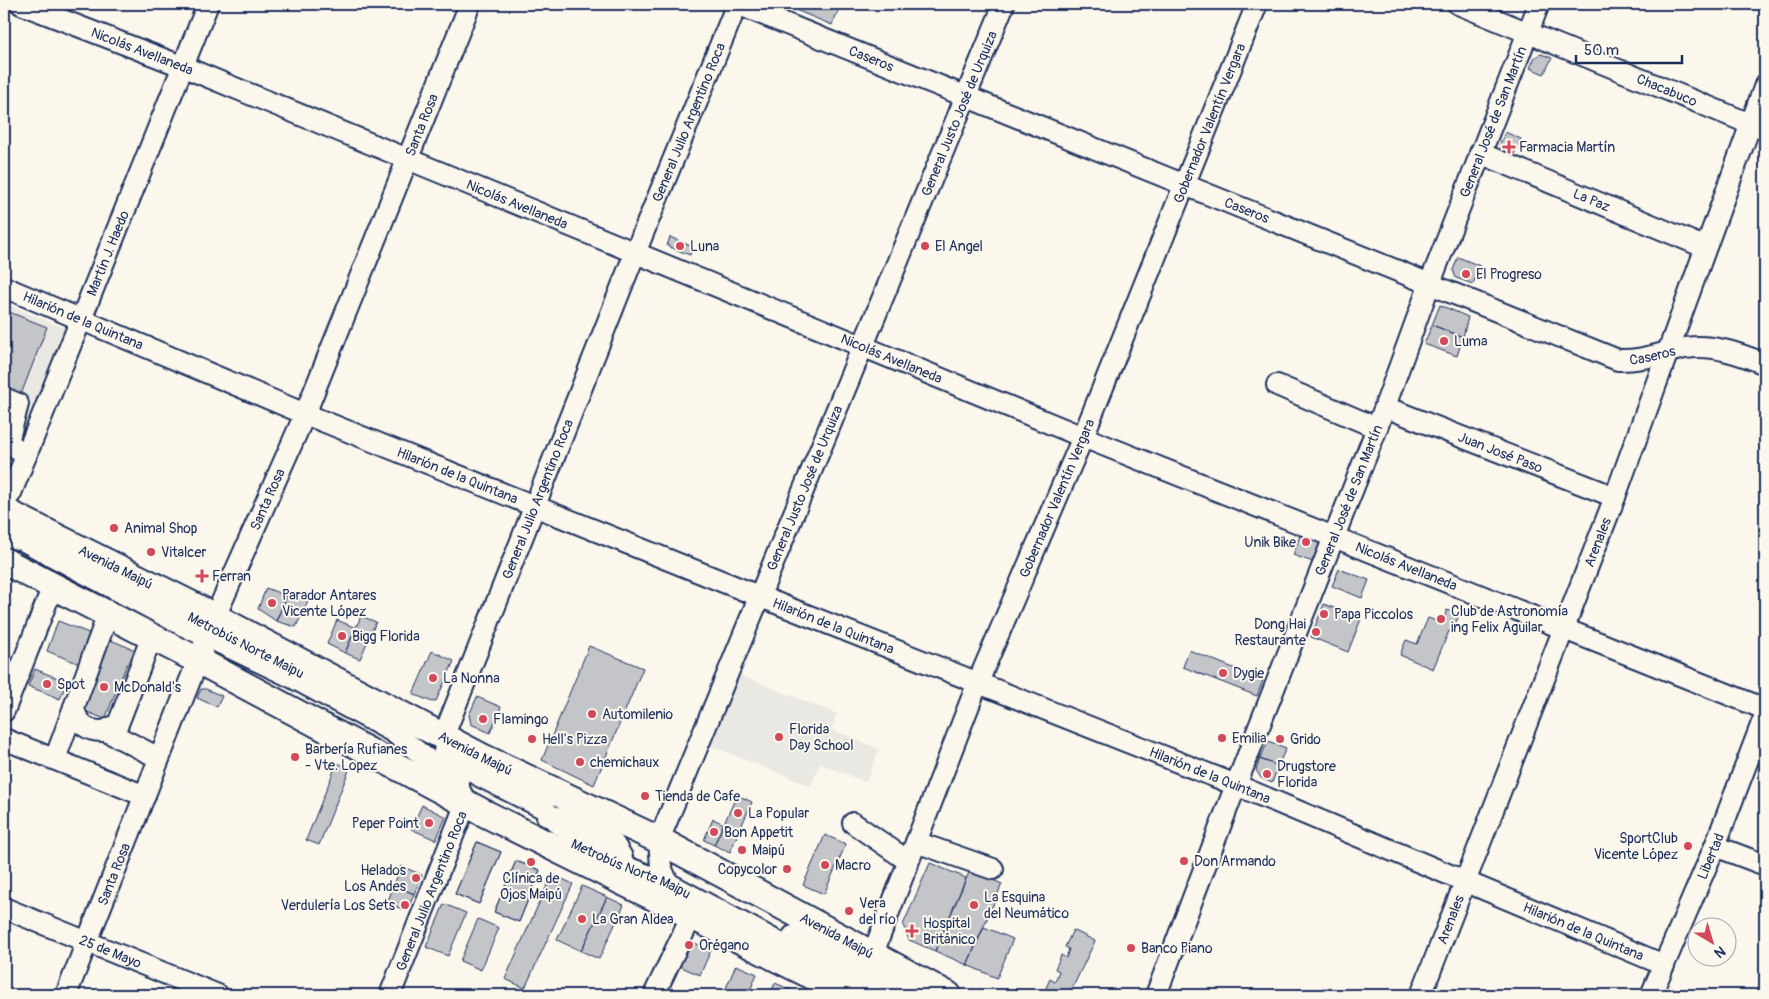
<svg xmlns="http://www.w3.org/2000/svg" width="1769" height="999" font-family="Pangolin,sans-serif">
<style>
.built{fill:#eae8e2}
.building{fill:#c3c5c9;stroke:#1b2f5e}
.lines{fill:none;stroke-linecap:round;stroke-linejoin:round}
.minor-casing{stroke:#1b2f5e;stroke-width:24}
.major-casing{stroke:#1b2f5e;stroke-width:30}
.minor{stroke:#fbf7ec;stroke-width:20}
.major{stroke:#fbf7ec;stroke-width:26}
.poi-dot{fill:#d1495b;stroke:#fbf7ec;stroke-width:2}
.labels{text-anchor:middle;stroke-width:4;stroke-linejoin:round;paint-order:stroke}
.street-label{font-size:14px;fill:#1b2f5e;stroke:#fbf7ec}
.poi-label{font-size:14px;fill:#1b2f5e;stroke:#fbf7ec;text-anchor:start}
</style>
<rect width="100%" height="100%" fill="#fbf7ec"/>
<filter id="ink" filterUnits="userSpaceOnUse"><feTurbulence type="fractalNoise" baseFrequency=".02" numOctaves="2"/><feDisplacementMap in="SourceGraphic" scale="10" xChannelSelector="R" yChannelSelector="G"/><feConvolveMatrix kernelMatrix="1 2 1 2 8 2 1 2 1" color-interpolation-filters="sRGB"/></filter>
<g filter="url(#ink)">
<path class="built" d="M4,303L62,327L66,331L4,474Z
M735,673L837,714L831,729L879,749L866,782L820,764L811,786L706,744Z"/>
<path class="building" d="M781,4H841L832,25Z
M1541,54L1552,58L1544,74L1530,68L1535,57Z
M1505,132L1521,139L1513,156L1502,151L1500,144Z
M670,237L693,247L690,255L667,246Z
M1458,257L1480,266L1473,284L1456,278L1453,270Z
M1440,305L1468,317L1463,337L1432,325Z
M4,310L47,327L20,397L11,393L4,411Z
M1432,325L1463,337L1457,356L1424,344Z
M1300,535L1320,542L1313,562L1293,555Z
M1339,569L1369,580L1362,598L1332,586Z
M266,588L287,596L276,621L258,609Z
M288,593L308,601L296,627L276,621Z
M1324,604L1361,619L1348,652L1311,637Z
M1447,610L1459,615L1452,632L1449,631L1433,669L1400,655L1406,640L1417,644L1428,618L1442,623Z
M361,616L376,622L360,659L345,653Z
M337,620L356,628L345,653L327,644Z
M58,621L94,635L82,665L47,651Z
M108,639L135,650L129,665L127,664L105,719L82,710Z
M589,646L643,668L594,785L542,760Z
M1189,650L1263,680L1257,696L1183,667Z
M432,651L454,661L436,701L432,702L413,694Z
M35,669L67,682L60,699L28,686Z
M201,689H206L222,696L217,707L197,698Z
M477,697L501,707L490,733L471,724L469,715Z
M1268,741L1286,748L1278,766L1260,759Z
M1260,759L1278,766L1272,783L1261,778L1256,770Z
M337,763L350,768L319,845L306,840Z
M737,795L752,802L730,852L714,845Z
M422,805L446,817L436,840L411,829Z
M713,819L724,824L714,845L704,840Z
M825,835L846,844L824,894L803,885Z
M477,842L501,852L479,904L455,894Z
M477,842L501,852L479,904L455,894Z
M516,861L540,870L519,922L494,912Z
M516,861L540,870L519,922L494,912Z
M930,863L966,878L935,951L909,940L903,925Z
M401,866L422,875L414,894L394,885Z
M970,870L1002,884L967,965L935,951Z
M552,874L573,884L525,988L505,979Z
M394,885L414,894L407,911L387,903Z
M582,886L607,897L581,951L557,940Z
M607,897L624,905L599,959L581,951Z
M444,904L466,913L448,956L426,947Z
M478,919L499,928L481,970L460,961Z
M984,927L1013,939L997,978L967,965Z
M1073,930L1095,941L1069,995H1048L1050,992L1045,990L1050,979L1055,982L1059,971L1055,969L1061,955L1066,958L1069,949L1065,947Z
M690,941L711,950L700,975L672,963Z
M736,965L757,974L748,995H723Z
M775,983L798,993L797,995H770Z"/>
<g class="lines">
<g class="minor-casing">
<g id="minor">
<path id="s1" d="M21,4L184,67L1083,437L1765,709"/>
<path id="s2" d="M737,4L1618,360C1643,361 1663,352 1686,348C1713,344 1741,354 1765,364"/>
<path id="s3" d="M1458,4L1765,130"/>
<path id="s4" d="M1480,153L1704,247"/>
<path id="s5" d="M4,287L305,414L761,597L1236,785L1664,965"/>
<path d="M1277,385L1377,428"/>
<path d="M4,398L18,404L8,442L26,456"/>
<path id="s6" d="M1385,407L1615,497"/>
<path id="s7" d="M4,502L11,493L208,4"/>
<path d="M4,536L22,540L182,625L293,678L393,732L459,784"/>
<path d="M108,614L74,707C76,723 88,732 104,731L118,724L152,636"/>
<path d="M4,711L53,586"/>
<path d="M106,731L159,758"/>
<path d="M4,739L145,796"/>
<path d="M444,751L481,777L543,808L559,825"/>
<path d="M55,759L74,707"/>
<path d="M547,816L563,818L614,844L622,857"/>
<path d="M853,823L908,861"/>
<path id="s8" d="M566,840L619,864L668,883L877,995"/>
<path d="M916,842L993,869"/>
<path d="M1715,846L1765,865"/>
<path id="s9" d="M4,908L218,995"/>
<path d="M793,936L878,980"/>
<path d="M870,977L922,995"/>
<path id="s10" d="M66,995L215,617L305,414L470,4"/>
<path id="s11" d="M390,995L466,803L456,782L444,735L635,253L737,4"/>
<path id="s12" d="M654,995L692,915L668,883L661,867L659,840L1004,4"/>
<path id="s13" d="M882,995L872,956L978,682L1083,437L1257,4"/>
<path id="s14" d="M1156,995L1236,785L1377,428L1430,283L1539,4"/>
<path id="s15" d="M1421,995L1615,497L1765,85"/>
<path id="s16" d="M1651,995L1715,846L1765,715"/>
</g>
</g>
<g class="major-casing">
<g id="major">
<path id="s17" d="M4,511L192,605L482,757L659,840L948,995"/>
<path d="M4,561L205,664L484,813L851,995"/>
</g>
</g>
<use href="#minor" class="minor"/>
<use href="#major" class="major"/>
</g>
</g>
<g class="poi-dot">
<path d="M1506.5 139.5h5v5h5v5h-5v5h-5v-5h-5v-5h5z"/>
<circle cx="680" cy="246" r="5"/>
<circle cx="925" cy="246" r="5"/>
<circle cx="1466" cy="274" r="5"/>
<circle cx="1444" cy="341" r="5"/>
<circle cx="114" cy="528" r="5"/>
<circle cx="1306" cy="542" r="5"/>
<circle cx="151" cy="552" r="5"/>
<path d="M199.5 568.5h5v5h5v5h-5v5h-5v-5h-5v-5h5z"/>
<circle cx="272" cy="603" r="5"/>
<circle cx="1324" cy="614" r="5"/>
<circle cx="1441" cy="619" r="5"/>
<circle cx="1316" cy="632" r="5"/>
<circle cx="342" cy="636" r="5"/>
<circle cx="1223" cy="673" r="5"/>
<circle cx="433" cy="678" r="5"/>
<circle cx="47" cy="684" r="5"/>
<circle cx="104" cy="687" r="5"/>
<circle cx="592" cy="714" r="5"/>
<circle cx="483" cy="719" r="5"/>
<circle cx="779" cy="737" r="5"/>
<circle cx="1222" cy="738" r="5"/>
<circle cx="532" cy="739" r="5"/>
<circle cx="1280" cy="739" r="5"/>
<circle cx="295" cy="757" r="5"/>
<circle cx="580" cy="762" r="5"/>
<circle cx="1267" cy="774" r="5"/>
<circle cx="645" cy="796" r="5"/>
<circle cx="738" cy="813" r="5"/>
<circle cx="429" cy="823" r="5"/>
<circle cx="714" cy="832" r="5"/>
<circle cx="1688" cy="846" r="5"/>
<circle cx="742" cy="850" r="5"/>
<circle cx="1184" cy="861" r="5"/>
<circle cx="531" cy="862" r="5"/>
<circle cx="825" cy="865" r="5"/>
<circle cx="787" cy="869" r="5"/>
<circle cx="416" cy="878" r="5"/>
<circle cx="405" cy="905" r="5"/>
<circle cx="974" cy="905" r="5"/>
<circle cx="849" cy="911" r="5"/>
<circle cx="582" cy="919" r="5"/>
<path d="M909.5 923.5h5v5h5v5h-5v5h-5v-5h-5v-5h5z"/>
<circle cx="689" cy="945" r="5"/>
<circle cx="1131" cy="948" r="5"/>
</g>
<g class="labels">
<g class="street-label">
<text dy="5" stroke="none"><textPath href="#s1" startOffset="130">Nicolás Avellaneda</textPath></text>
<text dy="5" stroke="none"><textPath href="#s2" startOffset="145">Caseros</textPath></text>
<text dy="5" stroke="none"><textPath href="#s3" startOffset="226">Chacabuco</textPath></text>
<text dy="5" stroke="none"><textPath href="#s12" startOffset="959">General Justo José de Urquiza</textPath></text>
<text dy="5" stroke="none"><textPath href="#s14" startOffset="936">General José de San Martín</textPath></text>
<text dy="5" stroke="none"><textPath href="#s11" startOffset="938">General Julio Argentino Roca</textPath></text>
<text dy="5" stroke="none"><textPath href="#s13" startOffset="939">Gobernador Valentín Vergara</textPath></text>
<text dy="5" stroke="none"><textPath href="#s10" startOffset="940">Santa Rosa</textPath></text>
<text dy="5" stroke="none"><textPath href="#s4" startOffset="121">La Paz</textPath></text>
<text dy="5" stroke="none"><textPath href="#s1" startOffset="535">Nicolás Avellaneda</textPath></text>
<text dy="5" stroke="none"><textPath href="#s2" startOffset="550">Caseros</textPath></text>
<text dy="5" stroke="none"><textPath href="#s7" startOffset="270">Martín J. Haedo</textPath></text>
<text dy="5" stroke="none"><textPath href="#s5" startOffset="86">Hilarión de la Quintana</textPath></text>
<text dy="5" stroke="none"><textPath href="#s2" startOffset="985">Caseros</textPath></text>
<text dy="5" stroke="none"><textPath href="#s1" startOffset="940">Nicolás Avellaneda</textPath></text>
<text dy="5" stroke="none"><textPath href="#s6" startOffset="124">Juan José Paso</textPath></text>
<text dy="5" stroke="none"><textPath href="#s5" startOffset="491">Hilarión de la Quintana</textPath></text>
<text dy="5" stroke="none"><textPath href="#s12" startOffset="554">General Justo José de Urquiza</textPath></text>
<text dy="5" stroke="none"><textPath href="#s11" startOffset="532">General Julio Argentino Roca</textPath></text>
<text dy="5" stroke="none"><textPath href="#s10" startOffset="535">Santa Rosa</textPath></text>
<text dy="5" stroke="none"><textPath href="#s13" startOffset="534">Gobernador Valentín Vergara</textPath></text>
<text dy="5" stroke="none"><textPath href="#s14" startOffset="531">General José de San Martín</textPath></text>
<text dy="5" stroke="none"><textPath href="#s15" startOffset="486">Arenales</textPath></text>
<text dy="5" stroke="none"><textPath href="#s1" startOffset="1495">Nicolás Avellaneda</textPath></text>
<text dy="5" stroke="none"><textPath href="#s17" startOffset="125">Avenida Maipú</textPath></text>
<text dy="5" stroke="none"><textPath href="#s5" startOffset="896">Hilarión de la Quintana</textPath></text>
<text transform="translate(246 645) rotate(27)" y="5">Metrobús Norte Maipu</text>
<text dy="5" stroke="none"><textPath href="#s17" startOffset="530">Avenida Maipú</textPath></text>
<text dy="5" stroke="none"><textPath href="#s5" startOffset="1301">Hilarión de la Quintana</textPath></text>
<text dy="5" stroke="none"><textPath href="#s16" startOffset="151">Libertad</textPath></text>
<text dy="5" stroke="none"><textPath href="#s8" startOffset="71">Metrobús Norte Maipu</textPath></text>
<text dy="5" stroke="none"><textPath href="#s10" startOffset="130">Santa Rosa</textPath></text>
<text dy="5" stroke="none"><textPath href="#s11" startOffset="112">General Julio Argentino Roca</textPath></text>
<text dy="5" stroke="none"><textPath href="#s15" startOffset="81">Arenales</textPath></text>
<text dy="5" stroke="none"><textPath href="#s5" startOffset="1706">Hilarión de la Quintana</textPath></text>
<text dy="5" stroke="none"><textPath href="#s17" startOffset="935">Avenida Maipú</textPath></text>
<text dy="5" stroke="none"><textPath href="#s9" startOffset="115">25 de Mayo</textPath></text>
</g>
<g class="poi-label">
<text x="1519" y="152">Farmacia Martín</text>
<text x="690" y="251">Luna</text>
<text x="935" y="251">El Angel</text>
<text x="1476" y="279">El Progreso</text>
<text x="1454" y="346">Luma</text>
<text x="124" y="533">Animal Shop</text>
<text x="1296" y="547" text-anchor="end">Unik Bike</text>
<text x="161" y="557">Vitalcer</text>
<text x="212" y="581">Ferran</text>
<text x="282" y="600">Parador Antares<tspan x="282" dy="16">Vicente López</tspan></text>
<text x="1451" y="616">Club de Astronomía<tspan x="1451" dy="16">ing Felix Aguilar</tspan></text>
<text x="1334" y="619">Papa Piccolos</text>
<text x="1306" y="629" text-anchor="end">Dong Hai<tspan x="1306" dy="16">Restaurante</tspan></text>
<text x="352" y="641">Bigg Florida</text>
<text x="1233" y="678">Dygie</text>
<text x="443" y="683">La Nonna</text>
<text x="57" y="689">Spot</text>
<text x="114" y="692">McDonald's</text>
<text x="602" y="719">Automilenio</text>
<text x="493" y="724">Flamingo</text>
<text x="789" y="734">Florida<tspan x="789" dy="16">Day School</tspan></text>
<text x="1232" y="743">Emilia</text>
<text x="542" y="744">Hell's Pizza</text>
<text x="1290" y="744">Grido</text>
<text x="305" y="754">Barbería Rufianes<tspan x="305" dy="16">- Vte. Lopez</tspan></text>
<text x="590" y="767">chemichaux</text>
<text x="1277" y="771">Drugstore<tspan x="1277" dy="16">Florida</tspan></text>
<text x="655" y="801">Tienda de Cafe</text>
<text x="748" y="818">La Popular</text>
<text x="419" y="828" text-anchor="end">Peper Point</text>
<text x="724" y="837">Bon Appetit</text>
<text x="1678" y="843" text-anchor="end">SportClub<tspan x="1678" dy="16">Vicente López</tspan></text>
<text x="752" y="855">Maipú</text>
<text x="1194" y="866">Don Armando</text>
<text x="835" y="870">Macro</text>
<text x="777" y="874" text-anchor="end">Copycolor</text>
<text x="406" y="875" text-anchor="end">Helados<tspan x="406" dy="16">Los Andes</tspan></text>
<text x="531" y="883" text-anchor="middle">Clínica de<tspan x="531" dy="16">Ojos Maipú</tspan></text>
<text x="984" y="902">La Esquina<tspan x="984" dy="16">del Neumático</tspan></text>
<text x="859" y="908">Vera<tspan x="859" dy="16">del río</tspan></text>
<text x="395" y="910" text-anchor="end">Verdulería Los Sets</text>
<text x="592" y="924">La Gran Aldea</text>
<text x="923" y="928">Hospital<tspan x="923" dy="16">Británico</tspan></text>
<text x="699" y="950">Orégano</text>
<text x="1141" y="953">Banco Piano</text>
</g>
</g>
<rect width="1769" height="999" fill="none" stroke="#fbf7ec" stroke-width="20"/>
<rect x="10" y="10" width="1749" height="979" fill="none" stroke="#1b2f5e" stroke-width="2" filter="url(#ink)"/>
<g transform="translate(1712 942) rotate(142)"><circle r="24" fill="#fbf7ec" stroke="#a1a7b3"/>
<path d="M0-4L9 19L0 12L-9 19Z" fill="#d1495b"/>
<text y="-8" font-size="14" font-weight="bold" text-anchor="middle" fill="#1b2f5e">N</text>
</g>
<path d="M1576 55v8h106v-8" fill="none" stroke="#1b2f5e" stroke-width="2.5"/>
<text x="1584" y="55" font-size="15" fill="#1b2f5e" stroke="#fbf7ec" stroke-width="4" paint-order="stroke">50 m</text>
</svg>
